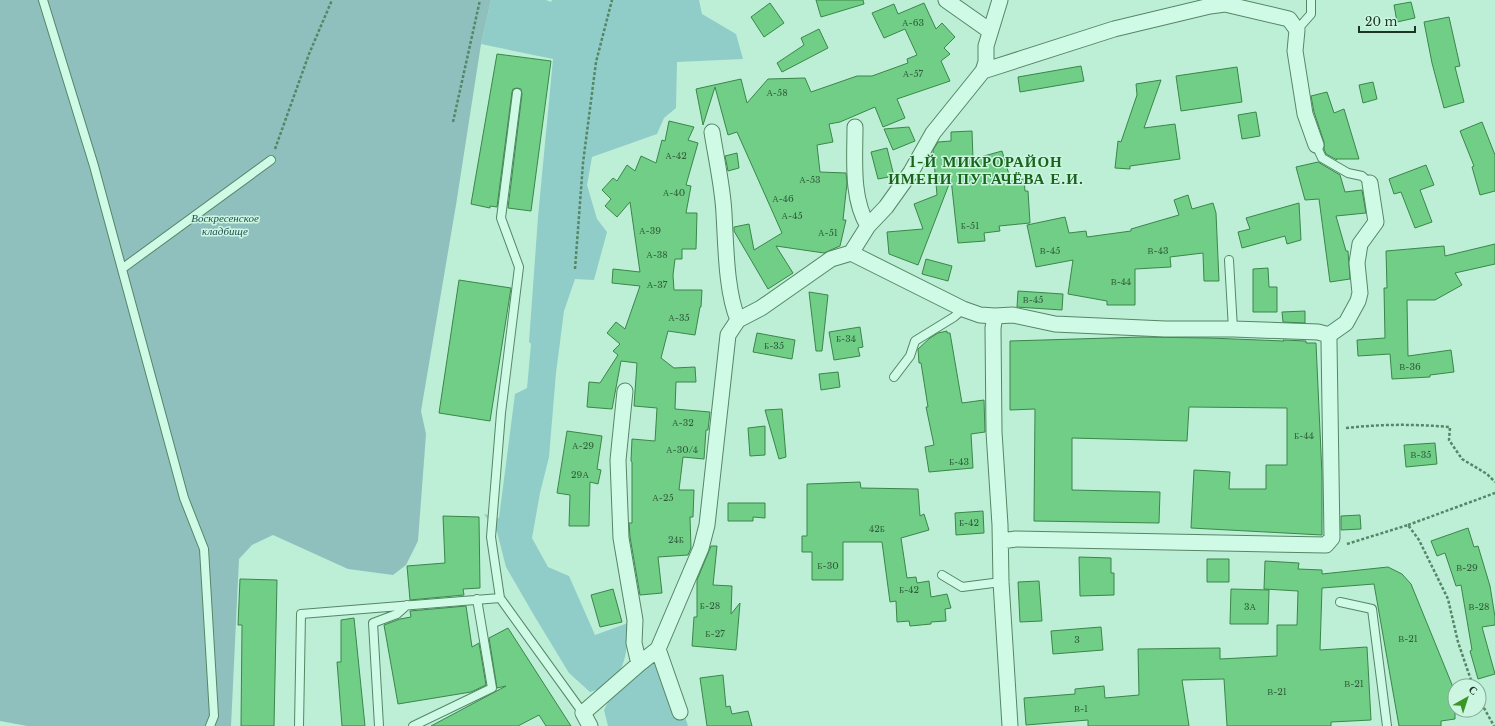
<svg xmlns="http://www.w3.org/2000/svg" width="1495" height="726" font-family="'Libre Baskerville',serif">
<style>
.green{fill:#90ccc8}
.cemetery{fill:#90c0bd}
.building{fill:#70ce86;stroke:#3b864a}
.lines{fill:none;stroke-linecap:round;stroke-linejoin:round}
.service-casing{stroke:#558666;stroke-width:10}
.minor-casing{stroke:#558666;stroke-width:17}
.path{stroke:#558666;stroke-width:2.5;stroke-dasharray:3 2;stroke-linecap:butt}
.service{stroke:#cffae5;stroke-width:8}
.minor{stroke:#cffae5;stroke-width:15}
.labels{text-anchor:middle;stroke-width:3;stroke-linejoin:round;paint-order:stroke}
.number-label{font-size:9px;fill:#305b3b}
.park-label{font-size:11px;font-style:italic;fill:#214f52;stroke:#ccf6e2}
.district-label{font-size:15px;font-weight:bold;letter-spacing:1px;fill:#19631b;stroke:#ccf6e2}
</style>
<rect width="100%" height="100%" fill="#bcefd6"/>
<path class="green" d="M491,0H546L551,2L552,0H699L702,14L736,34L743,59L677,62L676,108L664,118L657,134L592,157L587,185L597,219L607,232L594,280L575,279L564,311L556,373L549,457L540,493L532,538L548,567L569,576L595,635L628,623C627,646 628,672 605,686C601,689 595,690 590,692L569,673L535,617L506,567L497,532L484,514L499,518L515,394L527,388L531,344L529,342L538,217L553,59L481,44Z
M664,651L688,726H608L604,710L609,700Z"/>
<path class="cemetery" d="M0,0H491L481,44L456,205L421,411L426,434L418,541L406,565L393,575L348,569L273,535L252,545L239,559L231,726H27L0,721Z"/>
<path class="building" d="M816,0H863L864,4L821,17Z
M1411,2L1415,18L1397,22L1394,5Z
M770,3L784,23L764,37L751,17Z
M924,3L936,29L942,23L955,37L944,48L950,54L941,61L950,81L897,99L905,118L883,127L875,107L840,122L829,124L833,142L817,145L820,172L846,173L847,183L843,220H846L840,246L824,253L776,246L793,273L768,289L734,231V227L749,224L754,250L782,233L737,132L728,135L715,87L703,125L696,89L741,79L747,103L768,79L805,78L811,92L857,76H872L908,63L907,59L917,55L905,29L884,38L872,13L894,4L898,14Z
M1449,17L1460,66L1455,67L1464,102L1444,108L1432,63L1424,22Z
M819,29L828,48L782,72L777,63L804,45L801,38Z
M497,54L551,61L531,211L508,208L522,94L521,89L517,88L513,89L512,92L497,207L490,206V208L471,204Z
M1081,66L1084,81L1020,92L1018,77Z
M1237,67L1242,102L1181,111L1176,76Z
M1161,80L1144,128L1175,124L1180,159L1130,166V169L1115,168L1118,141L1121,142L1137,95L1136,84Z
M1373,82L1377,99L1363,103L1359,85Z
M1327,92L1334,113L1344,109L1359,159H1336L1337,160L1326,154L1324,149V142L1314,112L1311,96Z
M1256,112L1260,136L1242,139L1238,115Z
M669,121L694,127L688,140L698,143L686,185L691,186L686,213H697L696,249H682V259H675L673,275L674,290H702L701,307H700L695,335L668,331L661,358L674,368L695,367L696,382H676L675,409L710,412L708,430H706L704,459L683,457L679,490H694L693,517H690L691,548L688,555L658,557L662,593L640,595L630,537L629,523H632V462L631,461L632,439L655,441L657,408L634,406L637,363L621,361L612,409L587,407L589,382L600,383L618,355L613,351L620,344L607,333L616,322L625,329L640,286L612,283L613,269L640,272L630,202L617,217L605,206L611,199L602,190L613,178L617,181L627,165L635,171L641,156L656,163L662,140L665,141Z
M1482,122L1495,155V191L1480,195L1472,167L1474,166L1460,131Z
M909,127L915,141L893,150L884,129Z
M972,131L973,159L1002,151L1011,181L1024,179L1025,191H1028L1030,223L999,226L1000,231L984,233L985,241L958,243L951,179L918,265L889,254L887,232L923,229L914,204L937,195L933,150L938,142L951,141V132Z
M887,148L894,176L878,179L871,152Z
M737,153L739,168L728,171L725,156Z
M1318,162L1340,175L1345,192L1362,190L1366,213L1336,216L1346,251H1348L1350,279L1330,282L1319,199L1305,200L1296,167Z
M1426,165L1434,185L1420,190L1432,222L1415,228L1401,192L1394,194L1389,179Z
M1188,195L1192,209L1213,203L1216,213L1219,281H1204L1203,253L1170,257L1171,267L1135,269V305H1107V301L1068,294L1073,260L1036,267L1027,225L1065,217L1069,233L1086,231L1087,237L1131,231V229L1179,215L1174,200Z
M1299,203L1301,240L1287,244L1285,236L1242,248L1238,232L1250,229L1246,218Z
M1495,244V264L1455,273L1462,285L1435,300H1407L1408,356L1451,350L1454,372L1430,375V377L1392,379L1390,354L1358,356L1357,340L1385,338L1384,288H1387L1386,251L1444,246L1445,256Z
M926,259L952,266L948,281L922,274Z
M1268,268L1269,287H1277V312H1253V269Z
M459,280L511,288L490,421L439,413Z
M1018,291L1063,294L1062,310L1017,307Z
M809,292L828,295L822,351H816Z
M1305,311V323L1283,322L1282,312Z
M860,327L863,347L858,348L860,356L834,360L829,332Z
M947,331V333H950L962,403L984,400L985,432L971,434L973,468L929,472L925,447L934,445L926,407H928L921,363H919L918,349L930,338L938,333Z
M757,333L795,340L792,359L753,352Z
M1142,337L1209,338L1284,341L1283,340L1306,341V343H1316L1322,475V535L1191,528L1194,470L1230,472L1229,489H1266V465H1287V408L1189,407L1187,441L1072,438V490L1160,492L1159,523L1034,521L1035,409L1010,410V341Z
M838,372L840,387L821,390L819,374Z
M782,409L786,457L779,459L765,410Z
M765,426V455L750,456L748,428Z
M567,431L602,436L597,469L601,470L598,484L590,482L589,526H569L570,495L557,493Z
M1435,443L1437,464L1406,467L1404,445Z
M860,482L861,488L918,489L920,516L924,514L929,530L901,538L907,578L916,577L917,583L929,581L931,597L947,594L951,608L945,609L946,621L931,622V624L910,626L909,621L897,622L896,601L890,602L882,542H843V580H812V552H802V536H807V484Z
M728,503H765V518L753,517V521H728Z
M983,511L984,533L956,535L955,513Z
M1360,515L1361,529L1341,530V516Z
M443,516L479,517L480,588L463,589L464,595L410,600L407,566L445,563Z
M1468,528L1474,547L1478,546L1490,586L1495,617V625L1482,627L1495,674L1478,679L1470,651L1472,650L1461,585L1456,586L1445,553L1437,556L1431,541Z
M711,546H717L713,585L732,586L731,614L740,603L736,650L692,646L694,617H697V580Z
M1079,557L1111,558V573H1114V595L1080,596Z
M1207,559H1229V582H1207Z
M1265,561L1299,563L1298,569L1322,570V574L1388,567L1402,574L1411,584L1455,692V719L1441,721V726H1399L1374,584L1322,588L1320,650L1367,647L1371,720L1331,722V726H1227L1224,679L1182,680L1189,726H1088V720L1026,725L1024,698L1075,694V689L1104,686L1105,698L1139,695L1138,649L1220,648V659L1277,656V625H1297L1298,591L1264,589Z
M240,579L277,580L274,726H241L242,625H238Z
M1039,581L1042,621L1020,622L1018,582Z
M613,589L622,622L600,627L591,595Z
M1231,589L1269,590L1268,624H1230Z
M466,606L472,647L479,643L486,685L471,692L398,704L384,625L400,619L411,617L410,611Z
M354,618L365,726H342L337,662H341V620Z
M1101,627L1103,650L1053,654L1051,631Z
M508,628L571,726H546L539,715L518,726H431L506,686L497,688L489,638Z
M723,675L726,707L730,706L732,714L748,711L752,726H707L700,678Z"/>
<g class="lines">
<g class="service-casing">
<path id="service" d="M43,0L94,166L184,498L204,549L214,716L210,726
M1297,30L1311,14V0
M1316,145L1322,158L1348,173L1362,176L1370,183
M1229,260L1233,329
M123,268L271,160
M894,377L910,356L915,341L954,317L963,309
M942,575L962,587L1001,582
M500,598L491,537L501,413L519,267L501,218L517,93
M1340,602L1372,609L1387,726
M299,726L301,614L500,598L583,713
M379,726L373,623L397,614L407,605
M413,726L492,688L477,599"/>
</g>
<g class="minor-casing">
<path id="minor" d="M946,0L990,31
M983,71L1114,29L1210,6L1225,4L1289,19L1297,30L1295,51L1305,114L1316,145
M855,127C855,160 851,198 868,226
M712,132C716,158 723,188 724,214C726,246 726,291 738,320
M851,253L963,309L980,315L995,316L993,328L994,432L1000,525L1001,582L1010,726
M995,316L1013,315L1055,324L1165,329H1233L1318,332L1329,335V342L1332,538L1326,545L1016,539L1001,541
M1329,335L1346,323L1358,301L1360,293L1357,263L1360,244L1376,222L1370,183
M625,391L618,460L621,538L635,620L634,643L639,664
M658,649L680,712
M590,726L583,713L639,664L658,649L701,548L707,525L728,335L738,320L761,308L831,259L851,253L868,226L886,207L911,172L933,133L983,71L986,62V46L1000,0"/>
</g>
<path class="path" d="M453,122L480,0
M275,149L309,54L332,0
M575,269L583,163L596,62L612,0
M1346,428C1381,424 1415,424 1450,427L1449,440L1462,459L1487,474L1495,482
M1408,525L1495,493
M1347,544L1408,525L1419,540L1448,599L1458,642L1473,686
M1479,699L1494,726"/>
<use href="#service" class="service"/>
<use href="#minor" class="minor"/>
</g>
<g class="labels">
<g class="number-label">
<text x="913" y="26">А-63</text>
<text x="913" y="77">А-57</text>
<text x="777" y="96">А-58</text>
<text x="676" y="159">А-42</text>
<text x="810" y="183">А-53</text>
<text x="674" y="196">А-40</text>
<text x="783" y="202">А-46</text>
<text x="792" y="219">А-45</text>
<text x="970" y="229">Б-51</text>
<text x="650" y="234">А-39</text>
<text x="828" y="236">А-51</text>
<text x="1050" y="254">В-45</text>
<text x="1158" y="254">В-43</text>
<text x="657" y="258">А-38</text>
<text x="1121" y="285">В-44</text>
<text x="657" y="288">А-37</text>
<text x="1033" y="303">В-45</text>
<text x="679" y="321">А-35</text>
<text x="846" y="342">Б-34</text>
<text x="774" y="349">Б-35</text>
<text x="1410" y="370">В-36</text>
<text x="683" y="426">А-32</text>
<text x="1304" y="439">Б-44</text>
<text x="583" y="449">А-29</text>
<text x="682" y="453">А-30/4</text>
<text x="1421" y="458">В-35</text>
<text x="959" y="465">Б-43</text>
<text x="580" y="478">29А</text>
<text x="663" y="501">А-25</text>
<text x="969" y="526">Б-42</text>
<text x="877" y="532">42Б</text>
<text x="676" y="543">24Б</text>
<text x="828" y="569">Б-30</text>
<text x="1467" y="571">В-29</text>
<text x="909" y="593">Б-42</text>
<text x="710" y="609">Б-28</text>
<text x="1250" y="610">3А</text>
<text x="1479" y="610">В-28</text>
<text x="715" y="637">Б-27</text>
<text x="1408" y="642">В-21</text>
<text x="1077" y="643">3</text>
<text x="1354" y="687">В-21</text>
<text x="1277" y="695">В-21</text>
<text x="1081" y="712">В-1</text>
</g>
<g class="park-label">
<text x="225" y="222">Воскресенское<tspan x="225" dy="13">кладбище</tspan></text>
</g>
<g class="district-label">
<text x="986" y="167">1-Й МИКРОРАЙОН<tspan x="986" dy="17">ИМЕНИ ПУГАЧЁВА Е.И.</tspan></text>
</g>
</g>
<g transform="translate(1467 698) rotate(39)"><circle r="19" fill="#ccf6e2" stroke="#85a995"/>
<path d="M0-3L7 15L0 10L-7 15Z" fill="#3a9724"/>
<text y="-6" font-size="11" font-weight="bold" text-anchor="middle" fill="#1b3522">С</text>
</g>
<path d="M1359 26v6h56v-6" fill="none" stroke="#1b3522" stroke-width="2"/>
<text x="1365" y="26" font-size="12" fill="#1b3522" stroke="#ccf6e2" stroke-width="3" paint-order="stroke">20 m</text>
</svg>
